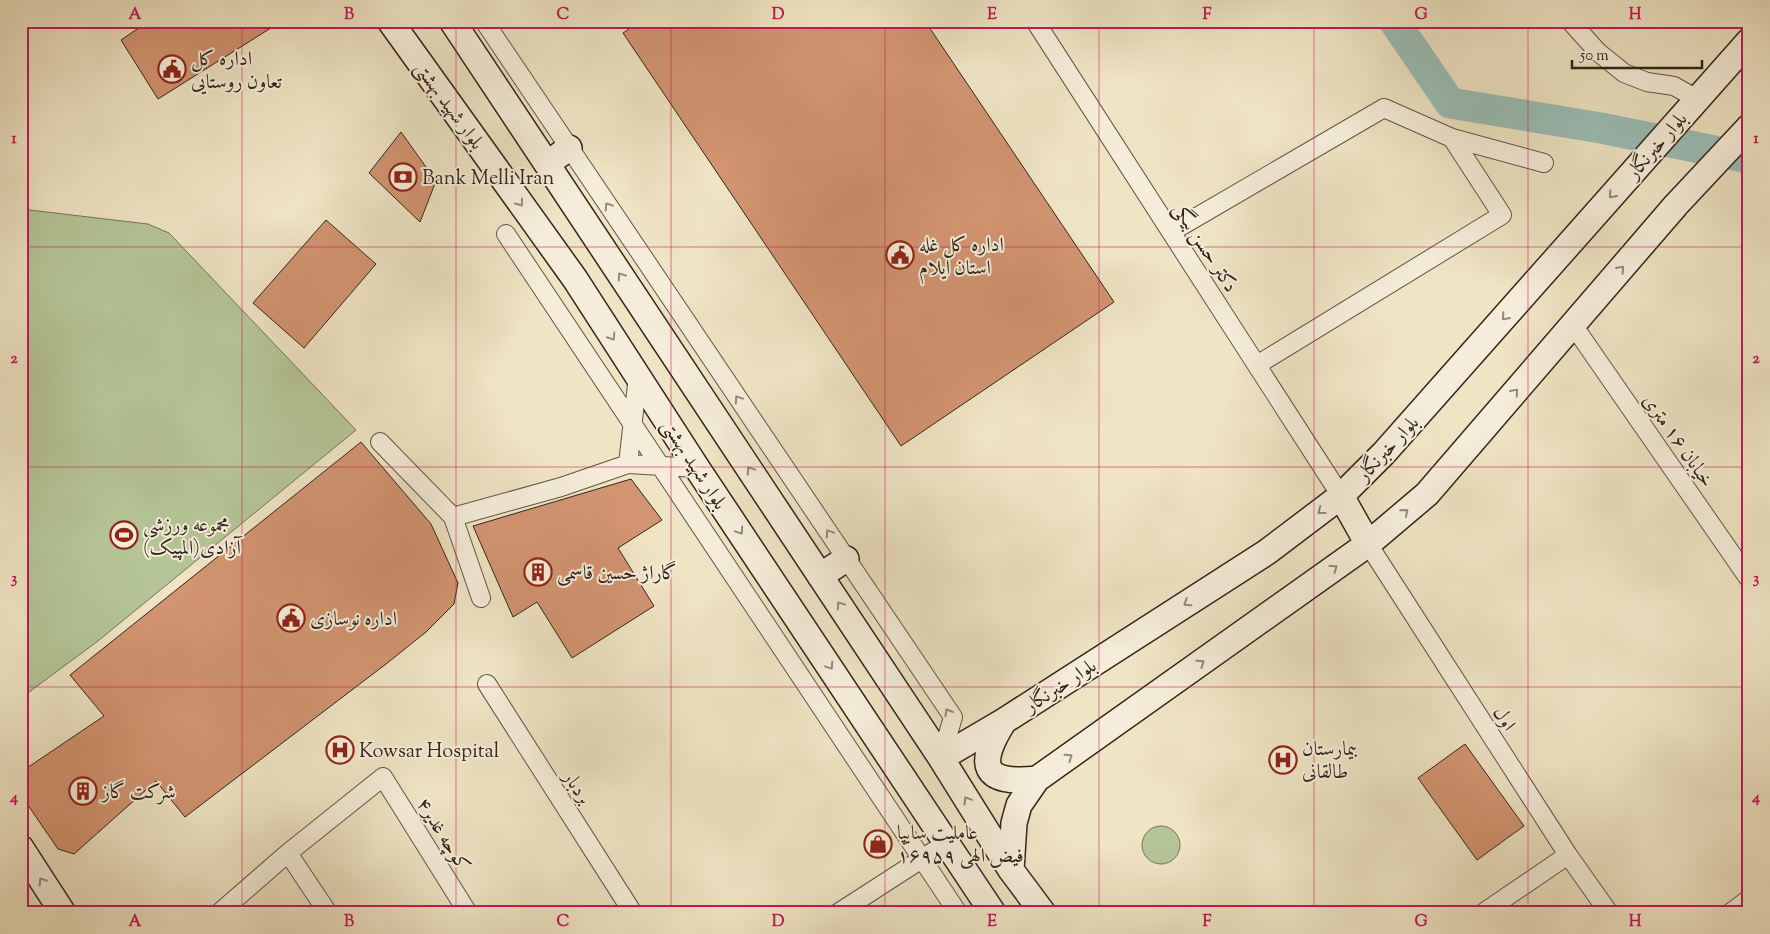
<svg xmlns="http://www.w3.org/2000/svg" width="1770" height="934" font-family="'Sorts Mill Goudy',Amiri,serif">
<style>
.green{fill:#b5c597;stroke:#73755a}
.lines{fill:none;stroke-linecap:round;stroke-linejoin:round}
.river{stroke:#9abeb6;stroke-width:31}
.building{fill:#d29471;stroke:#31251c}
.minor-casing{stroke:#605546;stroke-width:20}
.secondary-casing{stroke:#31251c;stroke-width:28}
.minor{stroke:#f5edd9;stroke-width:18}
.secondary{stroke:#f5edd9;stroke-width:25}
.oneway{stroke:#93897a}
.grid{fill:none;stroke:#c2185b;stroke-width:1;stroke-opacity:0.55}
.labels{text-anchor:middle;stroke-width:4;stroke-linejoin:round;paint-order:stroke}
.poi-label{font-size:20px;fill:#31251c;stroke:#f5edd9;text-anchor:start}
.street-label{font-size:20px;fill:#31251c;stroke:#f5edd9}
.neatline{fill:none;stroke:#c2185b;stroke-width:2}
.grid-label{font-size:16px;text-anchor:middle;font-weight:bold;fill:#c2185b}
</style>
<rect width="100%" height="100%" fill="#efe4c4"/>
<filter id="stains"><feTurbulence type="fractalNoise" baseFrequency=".004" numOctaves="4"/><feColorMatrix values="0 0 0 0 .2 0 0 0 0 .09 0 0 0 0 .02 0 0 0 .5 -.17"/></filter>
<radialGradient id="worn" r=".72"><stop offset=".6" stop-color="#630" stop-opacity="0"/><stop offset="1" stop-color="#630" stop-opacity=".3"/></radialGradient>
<path class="green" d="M21,209L148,224L169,233L356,430L98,641L21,698Z
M1142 845a19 19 0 1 1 38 0a19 19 0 1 1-38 0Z"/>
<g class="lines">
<path class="river" d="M1394,21L1450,103L1601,128L1749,158"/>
</g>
<path class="building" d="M149,21H282L158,99L121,40Z
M641,21H925L1114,302L901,446L623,33Z
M401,132L436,181L420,222L369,173Z
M326,220L376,264L304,348L253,303Z
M361,442L431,524L458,583L454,604L426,632L386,664L185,817L156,781L74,854L58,849L21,795V772L104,716L70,675Z
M631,479L662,520L618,548L654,606L572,658L537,602L513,617L473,526Z
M1465,744L1524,826L1477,860L1418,778Z"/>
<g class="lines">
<g class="minor-casing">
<path id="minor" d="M484,21L953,717L941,758
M1035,21L1341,496
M1570,21L1598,52L1624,73L1647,82L1674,86L1697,99
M1171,232L1384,108L1452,138L1544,163
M506,234L958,913
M1573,325L1749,579
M1257,365L1502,215L1452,138
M380,442L453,517L481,598
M628,464L638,376
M453,517L561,487L628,464L697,468
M1368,544L1568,855L1609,913
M487,684L633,913
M288,853L328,913
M219,913L288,853L383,777L468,913
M838,913L948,842
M1483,913L1568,855
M1730,913L1749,899"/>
</g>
<g class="secondary-casing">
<path id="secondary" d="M390,21L575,279L697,468L993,913
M452,21L941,758L1011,870L1043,913
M547,164L569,148
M1341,496L1368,544
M820,576L846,559
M1004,721C976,765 982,785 1037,779
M941,758L1004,721L1267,552L1341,496L1384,453L1749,41
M21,848L63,913
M1011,870L1014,823L1019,805L1037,779L1368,544L1427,494L1676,205L1749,127"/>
</g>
<use href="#minor" class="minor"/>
<use href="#secondary" class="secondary"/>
</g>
<defs><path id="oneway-chevron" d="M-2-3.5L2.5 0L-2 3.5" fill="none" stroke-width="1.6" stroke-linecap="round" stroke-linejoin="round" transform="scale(1.25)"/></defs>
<g class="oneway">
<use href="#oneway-chevron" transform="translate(1612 195) rotate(131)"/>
<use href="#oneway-chevron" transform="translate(520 203) rotate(54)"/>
<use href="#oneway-chevron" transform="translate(608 206) rotate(-124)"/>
<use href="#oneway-chevron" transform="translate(1621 269) rotate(-49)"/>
<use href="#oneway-chevron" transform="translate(621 276) rotate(-124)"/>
<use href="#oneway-chevron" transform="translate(1505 317) rotate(131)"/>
<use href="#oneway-chevron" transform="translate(612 337) rotate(57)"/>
<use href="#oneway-chevron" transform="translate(1515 392) rotate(-49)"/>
<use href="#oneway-chevron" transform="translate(738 399) rotate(-124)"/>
<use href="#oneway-chevron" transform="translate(750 470) rotate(-124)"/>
<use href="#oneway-chevron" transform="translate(1321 511) rotate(143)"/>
<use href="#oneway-chevron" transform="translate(1405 512) rotate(-40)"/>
<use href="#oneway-chevron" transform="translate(740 531) rotate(56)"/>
<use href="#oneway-chevron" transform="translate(829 533) rotate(-124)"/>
<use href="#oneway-chevron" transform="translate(1334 568) rotate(-36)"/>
<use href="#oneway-chevron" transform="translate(1187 603) rotate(147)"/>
<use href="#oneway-chevron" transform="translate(840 605) rotate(-124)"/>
<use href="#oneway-chevron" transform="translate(1201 663) rotate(-35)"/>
<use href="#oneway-chevron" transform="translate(830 666) rotate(56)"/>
<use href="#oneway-chevron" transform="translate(948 712) rotate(-119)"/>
<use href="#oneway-chevron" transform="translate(1069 757) rotate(-35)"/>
<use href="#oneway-chevron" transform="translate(967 800) rotate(-121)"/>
<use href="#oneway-chevron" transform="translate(42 881) rotate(-123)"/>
</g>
<path class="grid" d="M242,21V913M456,21V913M671,21V913M885,21V913M1099,21V913M1314,21V913M1528,21V913M21,247H1749M21,467H1749M21,687H1749"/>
<defs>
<g id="civic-ring" transform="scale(1.4375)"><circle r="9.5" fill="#f5edd9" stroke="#8f2418" stroke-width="1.5"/><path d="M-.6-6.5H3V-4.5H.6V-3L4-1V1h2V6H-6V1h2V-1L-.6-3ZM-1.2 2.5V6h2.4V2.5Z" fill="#8f2418"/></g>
<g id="bank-ring" transform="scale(1.4375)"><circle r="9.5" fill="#f5edd9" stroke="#8f2418" stroke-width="1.5"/><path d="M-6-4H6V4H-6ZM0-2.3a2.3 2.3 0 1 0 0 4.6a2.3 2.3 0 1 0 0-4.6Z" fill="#8f2418"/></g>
<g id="stadium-ring" transform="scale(1.4375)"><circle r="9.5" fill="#f5edd9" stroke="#8f2418" stroke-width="1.5"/><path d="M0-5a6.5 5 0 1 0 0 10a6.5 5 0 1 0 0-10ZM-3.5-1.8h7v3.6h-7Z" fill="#8f2418"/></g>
<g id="building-ring" transform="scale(1.4375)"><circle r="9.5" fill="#f5edd9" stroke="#8f2418" stroke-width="1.5"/><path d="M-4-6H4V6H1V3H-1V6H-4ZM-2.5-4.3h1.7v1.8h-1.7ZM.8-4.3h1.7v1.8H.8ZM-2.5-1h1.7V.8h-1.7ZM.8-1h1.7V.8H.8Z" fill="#8f2418"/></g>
<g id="hospital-ring" transform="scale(1.4375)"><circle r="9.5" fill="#f5edd9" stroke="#8f2418" stroke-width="1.5"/><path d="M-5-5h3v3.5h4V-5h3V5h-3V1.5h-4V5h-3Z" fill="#8f2418"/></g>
<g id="shop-ring" transform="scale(1.4375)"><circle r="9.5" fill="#f5edd9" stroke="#8f2418" stroke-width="1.5"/><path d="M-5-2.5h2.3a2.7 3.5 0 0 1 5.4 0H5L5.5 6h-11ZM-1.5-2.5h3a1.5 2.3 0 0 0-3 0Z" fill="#8f2418"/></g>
</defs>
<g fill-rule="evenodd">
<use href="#civic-ring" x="172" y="69"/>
<use href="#bank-ring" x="403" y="177"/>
<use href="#civic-ring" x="900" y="255"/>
<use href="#stadium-ring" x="124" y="535"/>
<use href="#building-ring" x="538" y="572"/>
<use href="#civic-ring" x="291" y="618"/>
<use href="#hospital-ring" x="340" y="750"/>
<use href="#hospital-ring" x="1283" y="760"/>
<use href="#building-ring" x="83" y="791"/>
<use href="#shop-ring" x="878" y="844"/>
</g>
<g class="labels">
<g class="poi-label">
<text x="191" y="65">اداره کل<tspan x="191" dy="23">تعاون روستایی</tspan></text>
<text x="422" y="184">Bank Melli Iran</text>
<text x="919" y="251">اداره کل غله<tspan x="919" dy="23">استان ایلام</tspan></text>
<text x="143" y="531">مجموعه ورزشی<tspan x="143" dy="23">آزادی(المپیک)</tspan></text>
<text x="557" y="579">گاراژ حسین قاسمی</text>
<text x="310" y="625">اداره نوسازی</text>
<text x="1302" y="755">بیمارستان<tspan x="1302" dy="23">طالقانی</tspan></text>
<text x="359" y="757">Kowsar Hospital</text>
<text x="102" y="798">شرکت گاز</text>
<text x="897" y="839">عاملیت سایپا<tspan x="897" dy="23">۱۶۹۵۹ فیض الهی</tspan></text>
</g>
<g class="street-label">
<text transform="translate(450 105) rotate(54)" y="7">بلوار شهید بهشتی</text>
<text transform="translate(1656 145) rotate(-49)" y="7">بلوار خبرنگار</text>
<text transform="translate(1206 247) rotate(57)" y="7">دکتر حسن بیگی</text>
<text transform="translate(1679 440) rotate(55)" y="7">خیابان ۱۶ متری</text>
<text transform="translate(1387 448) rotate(-47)" y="7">بلوار خبرنگار</text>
<text transform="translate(695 464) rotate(57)" y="7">بلوار شهید بهشتی</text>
<text transform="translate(1060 685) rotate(-33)" y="7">بلوار خبرنگار</text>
<text transform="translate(1505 718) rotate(57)" y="7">اول</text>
<text transform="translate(578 787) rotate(57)" y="7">بردبار</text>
<text transform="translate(444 834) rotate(58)" y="7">کوچه غدیر۴</text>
</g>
</g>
<rect width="1770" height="934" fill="none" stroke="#efe4c4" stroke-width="55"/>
<path d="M1572 60v8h130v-8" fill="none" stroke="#31251c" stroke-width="2.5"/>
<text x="1580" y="60" font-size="15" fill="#31251c" stroke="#f5edd9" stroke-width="4" paint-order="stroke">50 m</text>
<rect x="28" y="28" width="1714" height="878" class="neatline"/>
<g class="grid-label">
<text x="135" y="19">A</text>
<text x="349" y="19">B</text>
<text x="563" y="19">C</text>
<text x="778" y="19">D</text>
<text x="992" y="19">E</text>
<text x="1207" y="19">F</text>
<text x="1421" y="19">G</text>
<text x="1635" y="19">H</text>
<text x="14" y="143">1</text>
<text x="1756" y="143">1</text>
<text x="14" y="363">2</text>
<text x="1756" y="363">2</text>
<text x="14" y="583">3</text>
<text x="1756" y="583">3</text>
<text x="14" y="802">4</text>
<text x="1756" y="802">4</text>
<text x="135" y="926">A</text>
<text x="349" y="926">B</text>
<text x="563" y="926">C</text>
<text x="778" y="926">D</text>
<text x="992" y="926">E</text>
<text x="1207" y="926">F</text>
<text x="1421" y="926">G</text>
<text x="1635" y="926">H</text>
</g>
<rect width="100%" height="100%" filter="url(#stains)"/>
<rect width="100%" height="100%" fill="url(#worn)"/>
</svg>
